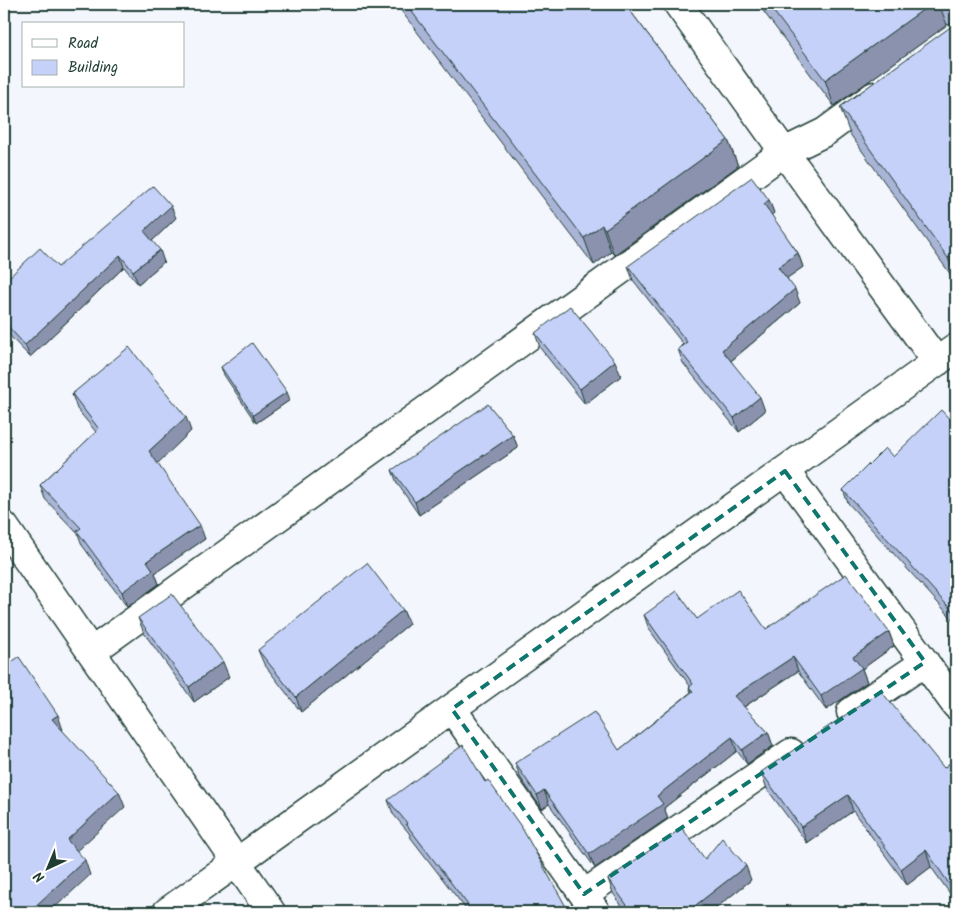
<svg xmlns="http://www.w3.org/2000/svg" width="960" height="916" font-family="Kalam,sans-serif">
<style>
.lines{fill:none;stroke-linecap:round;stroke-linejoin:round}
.minor-casing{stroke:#1f3d34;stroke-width:31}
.minor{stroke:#fff;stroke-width:28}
.wall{fill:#aab4d6;stroke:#1f3d34}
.shaded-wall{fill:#8b92ae;stroke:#1f3d34}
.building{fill:#c6d1f9;stroke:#1f3d34}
.marked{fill:none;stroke:#0f766e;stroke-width:4;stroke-dasharray:10 6;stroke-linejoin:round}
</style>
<rect width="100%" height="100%" fill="#f4f6fe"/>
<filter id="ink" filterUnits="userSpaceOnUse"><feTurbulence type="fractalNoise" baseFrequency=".02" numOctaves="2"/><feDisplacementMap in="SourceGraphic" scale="10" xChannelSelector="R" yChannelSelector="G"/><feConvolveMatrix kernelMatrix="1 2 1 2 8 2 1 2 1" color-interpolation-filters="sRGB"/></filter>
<g filter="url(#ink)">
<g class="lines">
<g class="minor-casing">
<path id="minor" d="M678,4L784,152L937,362
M785,471L956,705
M4,526L271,912
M91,652L784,152L825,132L874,96
M452,709L596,912
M851,712L925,662
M584,894L791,753
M167,912L956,348"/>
</g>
<use href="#minor" class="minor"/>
</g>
<path class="wall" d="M396,4H625L728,140L738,166L614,255L611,252L594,265Z
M758,4H956V23H954L947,25L834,106Z
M956,24V282L850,134L840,107Z
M769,200L774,213L771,216L798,253L803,267L787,278L800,303L731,361L765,411L739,432L683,363L678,349L683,344L633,280L628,266Z
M176,218L152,241L164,262L138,284L124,267L30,357L4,330V282L58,267Z
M535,333L621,376L585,404L540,348Z
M221,367L290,400L256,423L224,375Z
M72,394L191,431L157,463L205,539L155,573L159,584L127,607L82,545L78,534L45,499L40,485L96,432L77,409Z
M956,426V623L848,503L843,490L893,457Z
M513,435L518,448L419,515L397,483L392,470Z
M403,610L409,624L301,712L264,664L258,650Z
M644,615L697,619L766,629L889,632L894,646L862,669L867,682L826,710L798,671L744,707L768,732L773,746L747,764L737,751L664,808L668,818L595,868L549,804L542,809L520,777L515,763L619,750L691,692L689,687L690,686L649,629Z
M138,618L229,677L194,702L144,633Z
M956,758V902L931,867L907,885L853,811L807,843L767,789L761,772L944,768Z
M485,782L569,912H465L464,908H465L411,838L409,833L393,814L388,800Z
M705,859L751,880L711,912H626L613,893L608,879Z"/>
<path class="shaded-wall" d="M931,4H939L947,25L834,106L825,80Z
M728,140L738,166L614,255L605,229Z
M769,200L774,213L769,218L764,204Z
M171,206L176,218L149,244L144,231Z
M602,225L611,252L594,265L584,238Z
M160,250L164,262L138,284L133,271Z
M956,252V280L948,258Z
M798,253L803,267L783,281L778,267Z
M120,255L124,267L30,357L25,345Z
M795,289L800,303L727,364L722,350Z
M615,361L621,376L585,404L580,389Z
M287,392L290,400L256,423L253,415Z
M760,397L765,411L739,432L734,418Z
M186,417L191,431L155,466L149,451Z
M513,435L518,448L419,515L415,502Z
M200,525L205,539L155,573L159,584L127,607L122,592L147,561Z
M403,610L409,624L301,712L296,697Z
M889,632L894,646L862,669L867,682L826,710L821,696L853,657Z
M793,657L798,671L739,710L734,696Z
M223,662L229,677L194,702L189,687Z
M58,715L63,730L57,734L52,719Z
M768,732L773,746L747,764L742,750Z
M732,737L737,751L664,808L668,818L595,868L589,854L657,796Z
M544,790L549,804L542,809L537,795Z
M119,792L125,807L72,855L67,840Z
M848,795L853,811L807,843L801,827Z
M926,850L931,867L907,885L901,869Z
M85,860L90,875L50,912H29Z
M746,866L751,880L711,912H687Z"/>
<path class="building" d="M406,4H625L728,140L605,229L602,225L584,238Z
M768,4H931L825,80Z
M956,23V252L948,258L840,107Z
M752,177L769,200L764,204L798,253L778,267L795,289L722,350L760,397L734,418L678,349L687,342L628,266Z
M153,186L171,206L144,231L160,250L133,271L120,255L25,345L4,322V282L40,248L58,267Z
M570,306L615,361L580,389L535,333Z
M252,343L287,392L253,415L221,367Z
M129,347L186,417L149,451L200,525L147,561L153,570L122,592L77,531L81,528L40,485L99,429L72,394Z
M488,404L513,435L415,502L392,470Z
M941,410L956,426V459L955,460L956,462V615L843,490L885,448L893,457Z
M367,563L403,610L296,697L258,650Z
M846,574L889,632L853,657L862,668L821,696L793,657L734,696L768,732L742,750L732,737L657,796L663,804L589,854L544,790L537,795L515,763L594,712L619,750L693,691L689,687L693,684L644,615L677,591L697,619L738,590L766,629Z
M172,594L223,662L189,687L138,618Z
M19,657L58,715L52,719L119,792L67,840L85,860L29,912H4V667Z
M881,691L944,768L956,758V894L926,850L901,869L848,795L801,827L761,772Z
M463,745L485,782L488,780L522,828L569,912H467L464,908L468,905L406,824L407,823L388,800Z
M682,828L705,859L722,838L746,866L687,912H632L608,879Z"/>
</g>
<path class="marked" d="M785,471L925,662L584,894L452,709Z"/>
<rect width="960" height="916" fill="none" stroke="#fff" stroke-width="20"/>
<rect x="10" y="10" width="940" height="896" fill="none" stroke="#1f3d34" stroke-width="2" filter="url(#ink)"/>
<rect x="22" y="22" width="162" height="65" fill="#ffffff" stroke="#a5b1ae"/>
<rect x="32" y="39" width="25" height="8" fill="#ffffff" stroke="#a5b1ae"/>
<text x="68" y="48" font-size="15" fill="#1f3d34">Road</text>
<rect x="32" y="60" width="25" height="15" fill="#c6d1f9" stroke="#a5b1ae"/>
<text x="68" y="72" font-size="15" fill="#1f3d34">Building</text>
<g transform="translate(48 868) rotate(224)" stroke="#ffffff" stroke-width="4" paint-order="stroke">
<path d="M0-4L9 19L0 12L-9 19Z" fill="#1f3d34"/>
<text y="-8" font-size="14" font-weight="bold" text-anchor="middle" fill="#1f3d34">N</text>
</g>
</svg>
